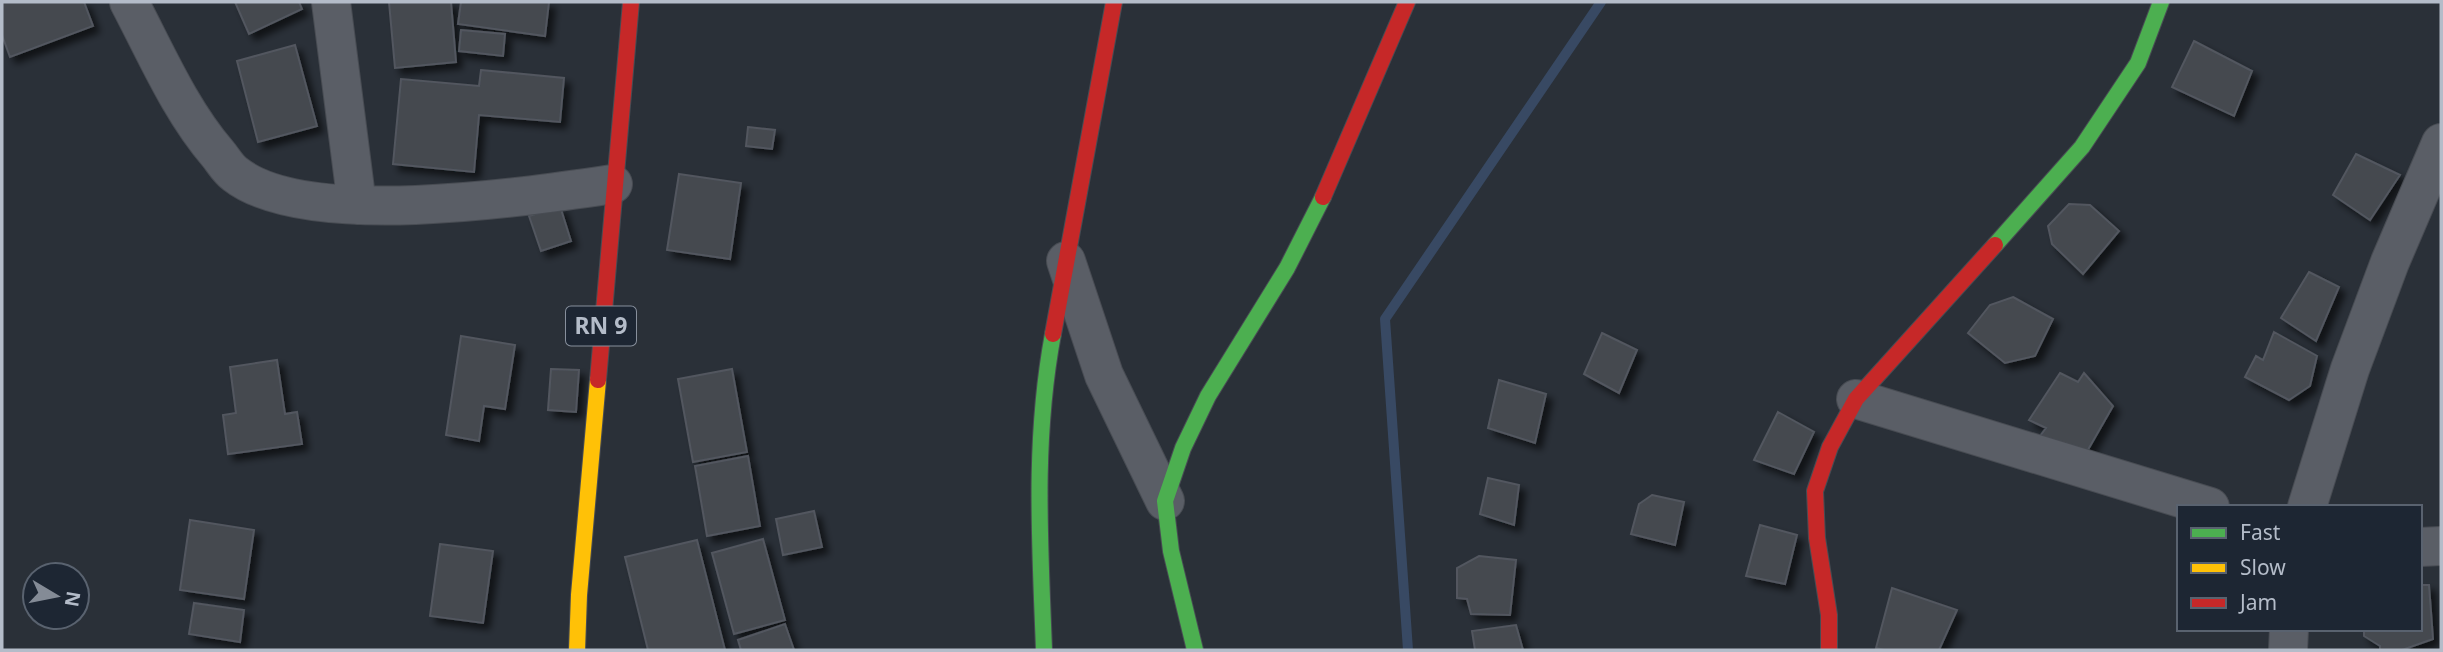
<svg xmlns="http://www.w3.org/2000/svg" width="2443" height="652" font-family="'Noto Sans',sans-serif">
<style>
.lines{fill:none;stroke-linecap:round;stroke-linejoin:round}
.stream{stroke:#384963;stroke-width:10}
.building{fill:#444950;stroke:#52575f;stroke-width:2;filter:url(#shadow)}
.street-casing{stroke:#484c53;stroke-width:40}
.fast-casing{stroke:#484c53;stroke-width:18}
.slow-casing{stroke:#484c53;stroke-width:18}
.jam-casing{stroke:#484c53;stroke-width:18}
.street{stroke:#5a5e66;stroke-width:38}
.fast{stroke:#4caf50;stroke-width:16}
.slow{stroke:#ffc107;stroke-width:16}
.jam{stroke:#c62828;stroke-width:16}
.labels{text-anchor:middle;stroke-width:5;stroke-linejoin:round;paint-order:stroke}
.shield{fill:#1d2633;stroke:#878f9c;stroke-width:2}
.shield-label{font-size:23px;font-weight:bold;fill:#b4bcc9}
</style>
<defs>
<filter id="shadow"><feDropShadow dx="6" dy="6" stdDeviation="3.5" flood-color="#0009"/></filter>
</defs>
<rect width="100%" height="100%" fill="#2a3038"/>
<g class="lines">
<path class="stream" d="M1408,650L1385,319L1601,2"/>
</g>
<path class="building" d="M2,2H84L93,26L10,57L2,35Z
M235,2H299L302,9L249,34Z
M389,2H451L456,62L395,68Z
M461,2H549L545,36L458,24Z
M461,30L505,34L503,56L459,51Z
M2194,41L2252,71L2234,116L2172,87Z
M295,45L317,126L258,142L237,61Z
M481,70L564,78L560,122L479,115L474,172L393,164L401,79L479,86Z
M748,127L775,130L772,149L746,146Z
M2356,154L2400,175L2370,220L2333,195Z
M679,174L741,183L730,259L667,250Z
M2069,204L2090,205L2119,231L2083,274L2052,244L2048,226Z
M560,206L571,241L541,251L529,216Z
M2309,272L2339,287L2316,341L2281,318Z
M2013,297L2053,319L2035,356L2005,363L1968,333L1990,305Z
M2274,332L2317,356L2310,386L2289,400L2245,377L2256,356L2263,360Z
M1602,333L1637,350L1619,393L1584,374Z
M461,336L515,345L505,409L484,406L479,441L446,435Z
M277,360L285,414L297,412L302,444L228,454L223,415L236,413L230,367Z
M551,369L579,370L576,412L548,410Z
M732,369L747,452L693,462L678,379Z
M2060,373L2078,382L2084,373L2113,406L2085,455L2040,436L2046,428L2029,420Z
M1499,380L1546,394L1535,443L1488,428Z
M1778,412L1814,432L1794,474L1754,460Z
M748,456L760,526L707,536L695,466Z
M1488,478L1519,485L1514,525L1480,514Z
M1652,495L1684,502L1675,545L1631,534L1639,504Z
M814,511L822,547L783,555L776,519Z
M190,520L254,530L244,599L180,590Z
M1760,525L1797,535L1785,584L1746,576Z
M763,539L785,620L734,634L712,553Z
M697,540L725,650H648L625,557Z
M440,544L493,551L483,623L430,616Z
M1479,556L1516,560L1510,615L1471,614L1467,599L1457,598V568Z
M2420,585H2429L2433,639L2402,650H2380V646L2364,636V629H2420Z
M1892,588L1957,610L1939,650H1884L1876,648Z
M194,603L244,610L240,642L189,634Z
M785,624L794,650H741L738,640Z
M1516,625L1523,650H1475L1472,631Z"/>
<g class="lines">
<g class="street-casing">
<path id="street" d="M129,2C156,53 180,110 218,154C223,160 228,169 235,174C306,230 525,197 613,184
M331,2L357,205
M1066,261L1104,375L1165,501
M1856,399L2210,507
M2307,507L2350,369L2390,262L2441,143
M2420,547L2441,546
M2288,650L2289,629"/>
</g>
<g class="fast-casing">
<path id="fast" d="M1995,245L2082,147L2138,63L2161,2
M1044,650C1040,542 1033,441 1053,334
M1195,650L1171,551L1165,501L1183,448L1208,396L1287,268L1323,197"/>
</g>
<g class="slow-casing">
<path id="slow" d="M577,650L579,595L598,380"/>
</g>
<g class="jam-casing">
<path id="jam" d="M1323,197L1407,2
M1053,334L1114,2
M598,380L631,2
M1829,650V615L1817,538L1815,491L1830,447L1856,399L1995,245"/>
</g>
<use href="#street" class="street"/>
<use href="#fast" class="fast"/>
<use href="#slow" class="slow"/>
<use href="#jam" class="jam"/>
</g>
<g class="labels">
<rect class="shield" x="566" y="306.5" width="70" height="39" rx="5"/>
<g class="shield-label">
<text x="601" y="334">RN 9</text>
</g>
</g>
<rect width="2443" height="652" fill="none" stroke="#b4bcc9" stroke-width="7"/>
<rect x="2177" y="505" width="245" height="126" fill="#1d2633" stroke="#59626f" stroke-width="2"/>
<rect x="2191" y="528" width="35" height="10" fill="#4caf50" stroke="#59626f" stroke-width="2"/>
<text x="2240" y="540" font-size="21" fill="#b4bcc9">Fast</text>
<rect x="2191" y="563" width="35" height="10" fill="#ffc107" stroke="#59626f" stroke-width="2"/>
<text x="2240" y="575" font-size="21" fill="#b4bcc9">Slow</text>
<rect x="2191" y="598" width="35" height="10" fill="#c62828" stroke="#59626f" stroke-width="2"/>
<text x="2240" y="610" font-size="21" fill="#b4bcc9">Jam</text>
<g transform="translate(56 596) rotate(100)"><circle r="33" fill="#1d2633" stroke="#59626f" stroke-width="2"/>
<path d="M0-5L12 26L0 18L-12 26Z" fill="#848b96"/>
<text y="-10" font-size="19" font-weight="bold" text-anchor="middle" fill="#b4bcc9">N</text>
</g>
</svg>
